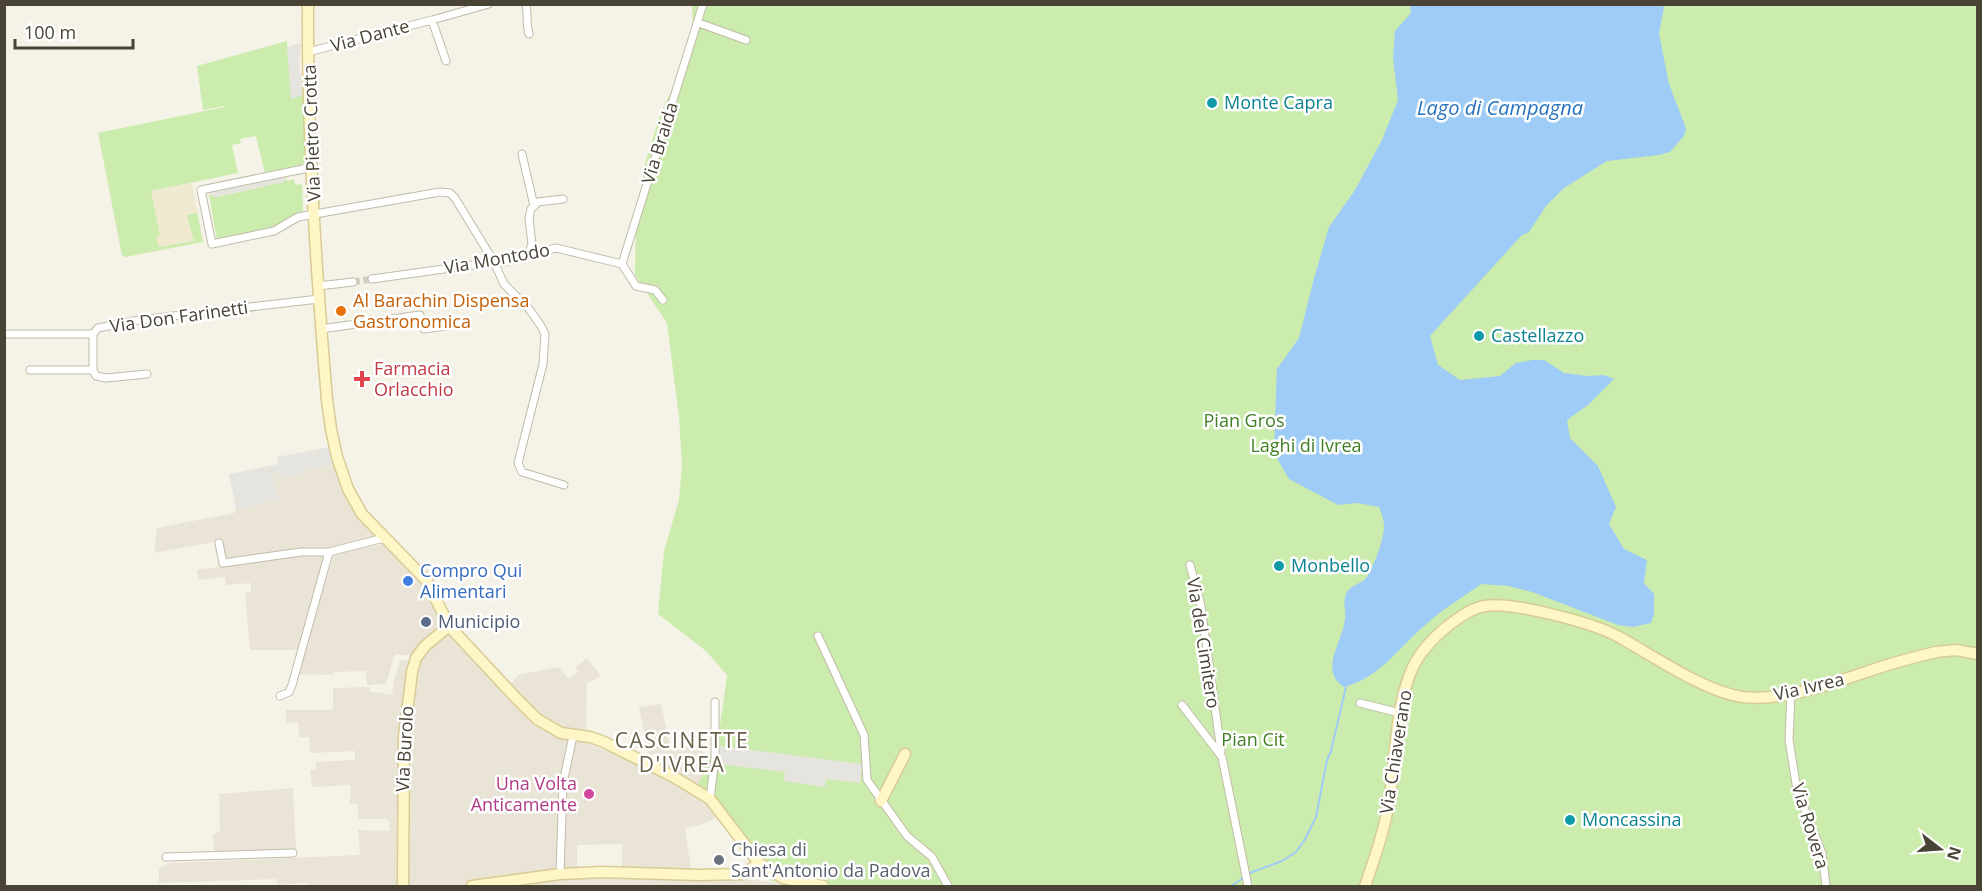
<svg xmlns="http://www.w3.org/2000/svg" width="1982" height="891" font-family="'Open Sans',sans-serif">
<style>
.residential{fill:#e9e4d5}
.education{fill:#efe9d0}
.green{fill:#cbecad}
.parking{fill:#e6e4df}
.water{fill:#9fccf6}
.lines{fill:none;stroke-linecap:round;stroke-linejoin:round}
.stream{stroke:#9fccf6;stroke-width:2}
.street-tunnel{stroke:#d3cfc3;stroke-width:7;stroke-dasharray:7 3.5;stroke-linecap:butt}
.street-casing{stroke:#c1bba9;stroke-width:9}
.secondary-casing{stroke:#d8cb94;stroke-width:13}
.street{stroke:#fff;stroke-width:7}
.secondary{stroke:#fff6c7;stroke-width:10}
.culture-dot{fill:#0f9aa8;stroke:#fff;stroke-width:2}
.food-dot{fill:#e8710a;stroke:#fff;stroke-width:2}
.health-dot{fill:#e0444e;stroke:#fff;stroke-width:2}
.shop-dot{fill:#3f7fe0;stroke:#fff;stroke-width:2}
.service-dot{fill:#5c6f8a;stroke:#fff;stroke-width:2}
.hotel-dot{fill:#d1479c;stroke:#fff;stroke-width:2}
.worship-dot{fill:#6b7280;stroke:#fff;stroke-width:2}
.labels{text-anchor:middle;stroke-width:5;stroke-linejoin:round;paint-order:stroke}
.street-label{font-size:18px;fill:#494335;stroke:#fff}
.culture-label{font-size:18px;fill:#0d838f;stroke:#fff;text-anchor:start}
.food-label{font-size:18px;fill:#c56008;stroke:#fff;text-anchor:start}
.health-label{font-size:18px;fill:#be3a42;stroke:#fff;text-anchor:start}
.park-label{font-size:18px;fill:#407f24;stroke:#fff}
.shop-label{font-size:18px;fill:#366cbe;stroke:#fff;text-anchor:start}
.service-label{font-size:18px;fill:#4e5e75;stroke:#fff;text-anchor:start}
.hotel-label{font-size:18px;fill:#b23c85;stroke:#fff;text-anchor:end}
.worship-label{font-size:18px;fill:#5b616d;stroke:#fff;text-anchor:start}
.water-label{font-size:20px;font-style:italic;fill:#2672bd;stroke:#fff}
.quarter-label{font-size:21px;letter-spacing:1.5px;fill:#6c624c;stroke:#fff}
</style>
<rect width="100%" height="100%" fill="#f5f2e7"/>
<path class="residential" d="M333,464L341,487L356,515L376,536L373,540L325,553L298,650H250L245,593L251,592V583L226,585L225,577L199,580L197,570L256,561H224L220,541L154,553L157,528L234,513L236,509L278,500L273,474L279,473L280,479L303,474V470Z
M383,544L428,591L436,612L439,631L424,639L415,656L395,654L386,684L367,685L366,671L333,672V675L297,674L334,554Z
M449,631L557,735L569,740L558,872L459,886H406L409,707L421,655Z
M587,658L601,676L587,683L586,733L552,726L508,688L518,675L558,667L569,679L578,672L575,668Z
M400,660L413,661L400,757H398L401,886H309L308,883L277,885L276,879L159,883V868L171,863L360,855L358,830L390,831L389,821L386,819H359L357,804H349V798H351L350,785L312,787L310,770H316V762L355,760V751L310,753L309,737H299L298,722L286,723V710H333V688L370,687V691L392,695L394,680Z
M661,704L671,750L679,748L683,742L691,752L697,747L709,756V793L658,767L664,762L659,753L649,755L639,707Z
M576,741L589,744L650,769L707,802L716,818L703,824L685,828L691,869L622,868V844L577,845V869L562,871L565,789Z
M293,788L296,850L214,854L213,835L220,831L219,794Z
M577,875L744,878L795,886H530L529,884L537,881Z"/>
<path class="education" d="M192,183L203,242L125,257L122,255L111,200Z"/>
<path class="green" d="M692,5H1977V886H802L771,881L735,839L709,800L696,790L719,733L727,675L706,651L658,614L664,551L679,500L682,465L679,417L667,323L635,275L636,216L646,160L660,115L678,76L693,36Z
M287,41L291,98L304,95V163L301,165L265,173L256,136L240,139L241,143L232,145L238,173L151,191L160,235L156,236L159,247L194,241L187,215L197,213L203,242L125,257L122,255L98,133L224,107V106L203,110L197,66Z
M286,176L287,181L294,179L295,185L302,184L303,211L293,215L274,230L217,240L209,194L216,197L284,182Z"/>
<path class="parking" d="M301,43L299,65L304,95L291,99L287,47Z
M286,176L284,182L215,197L209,194L214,191Z
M330,447L333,464L303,470L304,474L280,479L279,473L273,474L278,500L236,509L229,474L278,464L277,457Z
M720,746L862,764L860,783L826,779L825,787L784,781L785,772L717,764Z"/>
<path class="water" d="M1410,5H1662L1664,7L1659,34L1669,84L1686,128L1684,136L1670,152L1659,155L1607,161L1564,188L1546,206L1529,232L1522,235L1430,336L1438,365L1460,380L1500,376L1516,363L1532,360H1544L1564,373L1588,376L1604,375L1614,379L1588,405L1567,420L1570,438L1598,466L1616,507L1609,524L1624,549L1647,560L1644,583L1654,594V614L1651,623L1633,627L1618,625L1532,592L1508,586L1481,584C1462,598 1441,610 1424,626C1399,648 1379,678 1344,687C1318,670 1343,642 1345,619C1346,609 1342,602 1347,592C1351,585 1361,584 1366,578C1373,569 1385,536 1384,525C1384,519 1381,513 1379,507L1357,503L1338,505L1289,479L1274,453L1276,392L1277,369L1299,338L1313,282L1329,227L1355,190L1382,140L1398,100L1393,58L1395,31L1411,13Z"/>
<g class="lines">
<path class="stream" d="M1247,874L1282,861L1296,852L1304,841L1316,817L1327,760L1331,751L1346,687
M1231,886L1243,878"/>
<path class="street-tunnel" d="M353,282L372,279"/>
<g class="street-casing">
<path id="street" d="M526,4C528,15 526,25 529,34
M432,20L489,4
M699,23L746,40
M308,52L432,20L446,61
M522,154L534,206
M313,167L201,190L212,244L274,231L298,217L440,192L450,193L455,198L494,262L504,284L529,309L541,326L545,334L543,364L518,463L522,472L564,485
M527,255L532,245L529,218L531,209L538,202L563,199
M622,264L703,4
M622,264L636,286L655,290L663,300
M372,279L494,262H505L556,248L622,264
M318,286L353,282
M321,329L420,315L424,329L467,323
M4,334H93L98,328L139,320L319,299
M93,334V370L96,376L106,378L147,374
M30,370H93
M219,543L223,563L301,552H329
M1190,565L1201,606L1221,751
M818,636L864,735L867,780L907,836L932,857L948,886
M1791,694L1789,740L1797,790L1822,853L1826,886
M280,696L289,692L292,685L329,552L384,538
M1360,703L1400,713
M1182,705L1222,757L1248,886
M710,799L715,758V702
M166,857L293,853
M560,874L563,783L573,736"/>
</g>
<g class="secondary-casing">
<path id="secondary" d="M308,4C307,136 316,268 327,400L331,429L337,457L348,489L362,514L427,581L449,626L516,698L537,719L561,733L590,737L604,742L674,777L710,799L759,863L783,878L823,886
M881,801L905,754
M403,886L404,737L412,672L416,658L425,646L449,626
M472,886L560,874L602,872L699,875L744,874L759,863
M1365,886C1375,857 1386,826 1390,795C1396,755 1395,712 1410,674C1417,655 1434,637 1449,625C1460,617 1472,608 1485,606C1511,601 1593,623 1617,636C1651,654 1704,692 1743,697C1783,701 1820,687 1857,675C1883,666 1909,658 1936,652L1956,650L1978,654"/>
</g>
<use href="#street" class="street"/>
<use href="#secondary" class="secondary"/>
</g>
<g class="culture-dot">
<circle cx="1212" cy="103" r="6"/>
<circle cx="1479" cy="336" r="6"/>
<circle cx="1279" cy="566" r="6"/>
<circle cx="1570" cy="820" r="6"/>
</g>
<circle class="food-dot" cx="341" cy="311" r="6"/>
<path class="health-dot" d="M359 370h6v6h6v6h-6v6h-6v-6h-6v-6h6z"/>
<circle class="shop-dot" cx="408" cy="581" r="6"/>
<circle class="service-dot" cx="426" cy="622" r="6"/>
<circle class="hotel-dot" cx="589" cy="794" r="6"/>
<circle class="worship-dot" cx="719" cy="860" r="6"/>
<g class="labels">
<g class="street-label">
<text transform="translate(370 36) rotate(-15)" y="6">Via Dante</text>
<text transform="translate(312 133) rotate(-92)" y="6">Via Pietro Crotta</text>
<text transform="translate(660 143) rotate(-73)" y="6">Via Braida</text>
<text transform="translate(497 259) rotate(-10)" y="6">Via Montodo</text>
<text transform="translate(179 317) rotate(-8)" y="6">Via Don Farinetti</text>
<text transform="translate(1203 643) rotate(81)" y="6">Via del Cimitero</text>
<text transform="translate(1809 687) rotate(-13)" y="6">Via Ivrea</text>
<text transform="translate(405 749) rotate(-87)" y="6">Via Burolo</text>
<text transform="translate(1396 752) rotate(-81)" y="6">Via Chiaverano</text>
<text transform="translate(1810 826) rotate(73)" y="6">Via Rovera</text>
</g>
<g class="culture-label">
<text x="1224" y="109">Monte Capra</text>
<text x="1491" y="342">Castellazzo</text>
<text x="1291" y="572">Monbello</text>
<text x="1582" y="826">Moncassina</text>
</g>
<g class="food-label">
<text x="353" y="307">Al Barachin Dispensa<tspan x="353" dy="21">Gastronomica</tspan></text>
</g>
<g class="health-label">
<text x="374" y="375">Farmacia<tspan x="374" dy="21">Orlacchio</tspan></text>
</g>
<g class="park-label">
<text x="1244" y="427">Pian Gros</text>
<text x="1306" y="452">Laghi di Ivrea</text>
<text x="1253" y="746">Pian Cit</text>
</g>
<g class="shop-label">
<text x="420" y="577">Compro Qui<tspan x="420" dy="21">Alimentari</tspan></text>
</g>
<g class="service-label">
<text x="438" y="628">Municipio</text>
</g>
<g class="hotel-label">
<text x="577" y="790">Una Volta<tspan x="577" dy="21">Anticamente</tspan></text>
</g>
<g class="worship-label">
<text x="731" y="856">Chiesa di<tspan x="731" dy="21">Sant'Antonio da Padova</tspan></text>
</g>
<g class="water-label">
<text x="1500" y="115">Lago di Campagna</text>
</g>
<g class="quarter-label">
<text x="682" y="748">CASCINETTE<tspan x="682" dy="24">D'IVREA</tspan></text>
</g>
</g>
<rect width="1982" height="891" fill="none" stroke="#494335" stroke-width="12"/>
<g transform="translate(1940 849) rotate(107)" stroke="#ffffff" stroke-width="4.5" paint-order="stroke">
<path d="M0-4.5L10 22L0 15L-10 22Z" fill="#494335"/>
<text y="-9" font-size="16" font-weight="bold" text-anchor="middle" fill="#494335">N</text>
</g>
<path d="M15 39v9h118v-9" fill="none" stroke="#494335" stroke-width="3"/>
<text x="24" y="39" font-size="18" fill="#494335" stroke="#ffffff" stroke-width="4.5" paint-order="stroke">100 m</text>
</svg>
